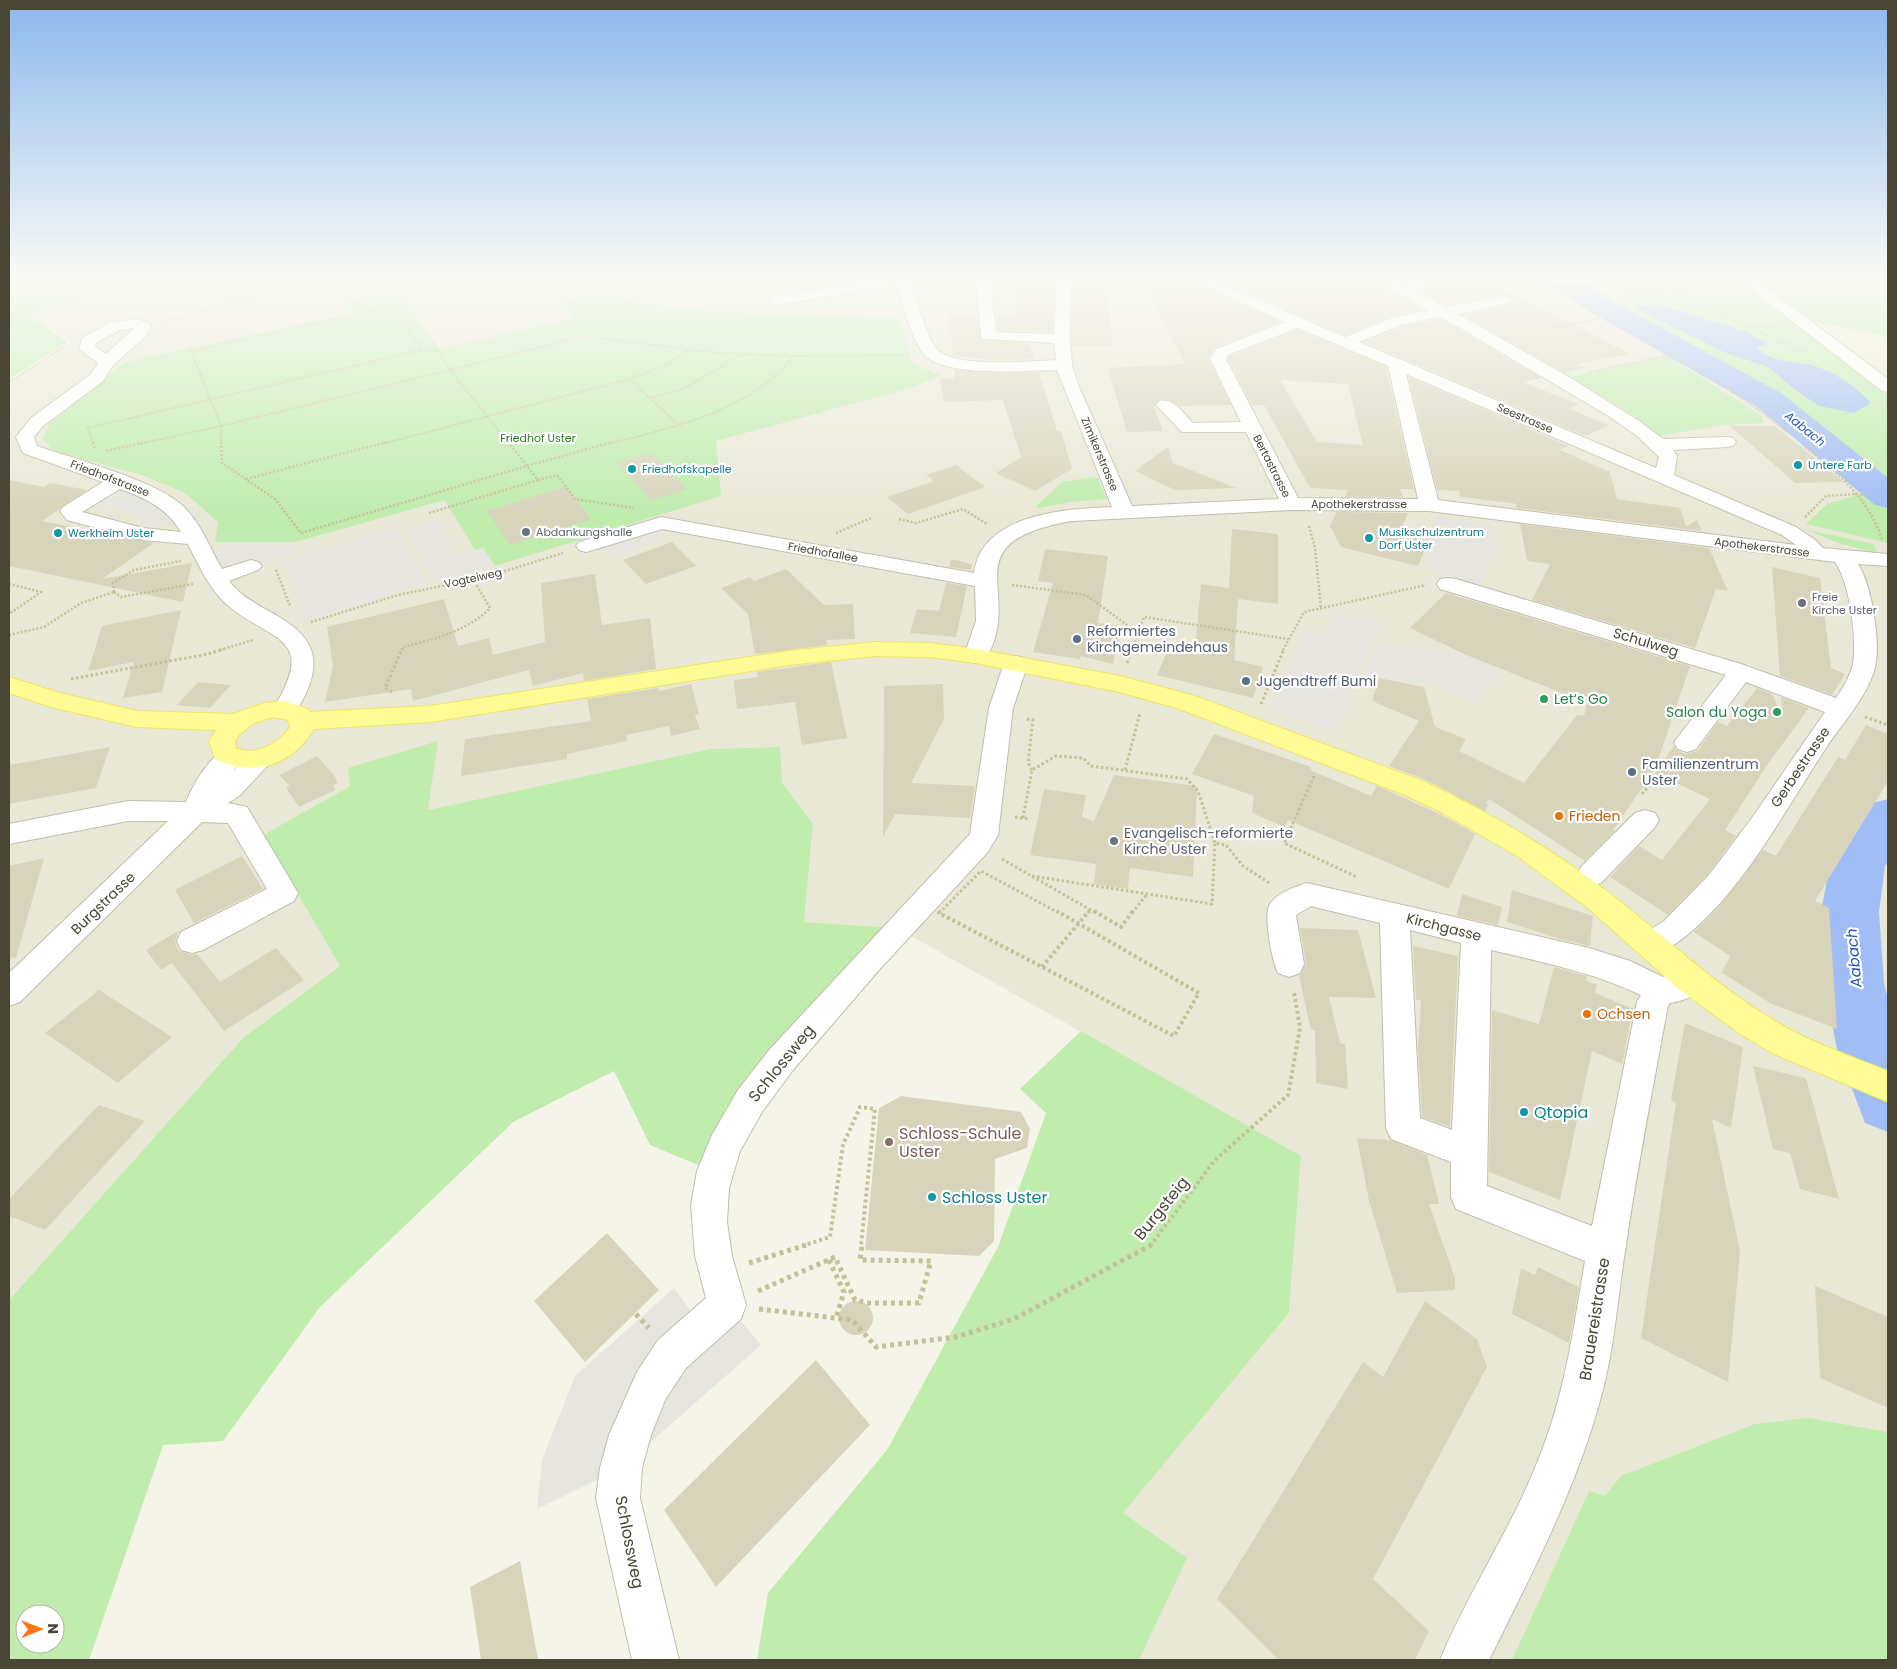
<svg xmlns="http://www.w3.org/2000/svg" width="1897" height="1669" font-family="Poppins,sans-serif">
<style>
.residential{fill:#e9e8d6}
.education{fill:#efeed1}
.green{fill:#c0ecae;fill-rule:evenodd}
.parking{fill:#e6e5e0}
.water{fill:#a0bdf5}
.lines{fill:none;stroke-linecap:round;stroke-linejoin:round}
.river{fill:#a0bdf5;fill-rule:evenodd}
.building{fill:#d8d4bc;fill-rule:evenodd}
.minor-casing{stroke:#c1bfaa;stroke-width:2}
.major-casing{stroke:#ece65f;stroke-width:2}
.path-far4{stroke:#c4c09a;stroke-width:2;stroke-dasharray:1 1;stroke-linecap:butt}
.path-far3{stroke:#c4c09a;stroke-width:2.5;stroke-dasharray:2 2;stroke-linecap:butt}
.path-far2{stroke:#c4c09a;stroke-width:3;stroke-dasharray:2.5 2.5;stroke-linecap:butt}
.path-far1{stroke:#c4c09a;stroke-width:4;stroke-dasharray:3 3;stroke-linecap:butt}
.path{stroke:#c4c09a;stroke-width:5;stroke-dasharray:4 4;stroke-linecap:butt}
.minor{fill:#fff;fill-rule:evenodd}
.major{fill:#fffc97;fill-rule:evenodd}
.culture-dot{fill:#0f9aa8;stroke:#fff;stroke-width:2}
.worship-dot{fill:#6b7280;stroke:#fff;stroke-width:2}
.service-dot{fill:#5c6f8a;stroke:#fff;stroke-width:2}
.leisure-dot{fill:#2e9e5b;stroke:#fff;stroke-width:2}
.food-dot{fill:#e8710a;stroke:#fff;stroke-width:2}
.education-dot{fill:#8d6e63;stroke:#fff;stroke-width:2}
.labels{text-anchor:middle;stroke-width:4.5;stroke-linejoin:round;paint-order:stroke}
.far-street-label{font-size:11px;fill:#494636;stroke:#fff}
.far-park-label{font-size:11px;fill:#2f8024;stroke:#fff}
.far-culture-label{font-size:11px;fill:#0d838f;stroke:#fff;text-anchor:start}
.far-worship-label{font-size:11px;fill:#5b616d;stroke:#fff;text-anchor:start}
.far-water-label{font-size:12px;font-style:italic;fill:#2757bd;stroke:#fff}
.service-label{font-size:14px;fill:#4e5e75;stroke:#fff;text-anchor:start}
.street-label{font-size:14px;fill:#494636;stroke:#fff}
.leisure-label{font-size:14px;fill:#27864d;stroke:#fff;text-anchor:start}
.food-label{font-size:14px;fill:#c56008;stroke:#fff;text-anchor:start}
.worship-label{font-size:14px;fill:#5b616d;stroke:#fff;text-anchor:start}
.water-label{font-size:15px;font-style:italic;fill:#2757bd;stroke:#fff}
.near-street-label{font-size:16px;fill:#494636;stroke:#fff}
.near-culture-label{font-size:16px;fill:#0d838f;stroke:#fff;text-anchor:start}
.near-education-label{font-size:16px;fill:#785e54;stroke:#fff;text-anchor:start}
</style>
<rect width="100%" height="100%" fill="#f5f4e8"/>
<path class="residential" d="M144,280H1888V1660H1139L1186,1559L1122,1513L1289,1313L1301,1156L897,928L804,922L813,824L782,782L779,747L710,749L428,810L350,786L263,835L340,966L243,1038L9,1300V382L72,342L27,315Z"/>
<path class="education" d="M1888,280V367L1872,366L1802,319Z"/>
<path class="green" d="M9,280H143L28,315L68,342L9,379Z
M1604,280H1736L1852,367L1888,389V543L1806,524L1827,504L1886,486L1774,394L1615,304L1625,297L1618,289Z
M1751,280H1888V337L1804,319Z
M398,291L440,349L573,318L558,303L612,291L622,299C714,316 806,316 899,317L911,363L940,375L914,387L716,441L721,496L495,566L483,548L475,550L445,500L295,542H215L218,522L185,493L139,474L53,451L43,439L50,423L125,362L348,314L342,303Z
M1669,357L1762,416L1764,423L1723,425L1659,436L1633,415L1570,377Z
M1094,477L1098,479L1107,499L1070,502L1039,508L1036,506L1062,482Z
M1808,530L1874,544L1877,553L1838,543Z
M438,741L428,810L710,749L780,747L782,782L813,824L804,922L897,928L715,1172L650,1145L614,1071L513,1122L320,1307L223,1441L163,1445L89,1660H9V1300L243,1038L340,966L263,835L350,786L348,768ZM25,1614H55V1644H25Z
M1081,1031L1301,1156L1289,1313L1123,1513L1187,1558L1139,1660H757L768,1593L887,1450L998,1247L1046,1113L1020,1089Z
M1808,1418L1888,1432V1660H1512L1589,1491L1605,1496L1621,1476L1755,1424Z"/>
<path class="parking" d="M127,484L184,520L152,530L136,517L117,508L97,503Z
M1436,517L1470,521L1499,528L1481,588L1422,567Z
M436,521L457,556L483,548L495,566L436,581L407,530Z
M656,524L669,537L611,557L599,542Z
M396,527L425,584L307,619L282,562Z
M222,542H295L297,553L216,578L207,563Z
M1333,615L1381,621L1337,731L1271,710L1305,632L1321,636Z
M1377,644L1464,654L1499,670L1473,702L1443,687L1364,675Z
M674,1288L702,1326L727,1305L761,1345L621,1468L537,1509L542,1460L575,1376Z"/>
<path class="water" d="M1634,305L1668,307L1747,332L1768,345L1757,347C1772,364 1791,360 1811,365C1834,371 1856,386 1871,403L1854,413L1819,406L1794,389L1769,367L1728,354L1639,310Z"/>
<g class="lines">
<path class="river" d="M1547,280H1581L1616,303L1781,393L1888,478V508L1875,505L1757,407L1596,315L1551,286Z
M1888,799V862L1885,866L1879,912L1884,983L1888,999V1132L1865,1123L1837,1049L1824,983L1821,912L1830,864L1839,849L1869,804Z"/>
</g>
<path class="building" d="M1017,280H1055L1052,332L998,330L996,315L1016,314Z
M1073,280H1106L1113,346L1072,345Z
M1142,280H1190L1280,322L1215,347L1208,358L1231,405L1180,406L1170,400L1159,399L1154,407L1163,431L1127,432L1108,368L1185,364Z
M1218,280H1364L1390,295L1398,294L1424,309L1392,316L1345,335Z
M1472,280H1486L1630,354L1577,364L1585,368L1565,373L1463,315L1510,305L1514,299L1510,295L1505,294L1446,305L1419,291Z
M949,315H977L981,340L1030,344L1035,359L992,360L953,355Z
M1441,319L1541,378L1523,382L1578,404L1570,409L1609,425L1586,436L1364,342L1402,327Z
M1298,330L1386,367L1414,489H1400L1403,497H1345L1348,490L1310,488L1264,405H1252L1228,359L1229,356ZM1280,380L1348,384L1363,445L1317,442Z
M954,369L986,373H1039L1057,431H1061L1072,469L1035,491L996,473L1021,457L1003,400L944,402L940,379H955Z
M1409,377L1568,446L1560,450L1610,472L1617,499L1680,508L1686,527L1697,520L1702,531L1517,508L1516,504L1512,503L1460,497L1459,491L1437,490Z
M1730,426H1775L1844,482L1795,483Z
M1168,447L1173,463L1236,488L1175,490L1135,471Z
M651,453L687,489L651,500L617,463Z
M956,465L985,487L908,514L887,497L934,481L926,475Z
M9,480L44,487L50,483L87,490L42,521L154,543L102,579L192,563L183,602L9,566Z
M566,487L591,519L510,545L487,511Z
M1337,512L1408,513L1399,534L1428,541L1418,566L1341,547L1330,526Z
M1520,524L1709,548L1728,591L1716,589L1695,648L1532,600L1550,564L1527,561Z
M1232,529L1278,534V604L1238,599L1234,660L1263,667L1253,698L1157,675L1170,645L1195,651L1201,584L1229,588Z
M672,542L696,566L646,584L623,560Z
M1045,549L1108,556L1098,623L1121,626L1113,664L1081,656L1080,659L1033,652L1053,583L1038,581Z
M951,559L972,564L971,570L949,567Z
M1772,567L1820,578L1831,668L1845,674L1832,695L1780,676Z
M786,569L824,605L853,604L855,639L826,640L827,645L755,654L748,614L721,588L750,577L754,581Z
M595,574L602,625L650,618L656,669L584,681L583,673L533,686L529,670L413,701L411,689L325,702L333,666L327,627L444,599L458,646L489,638L493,655L545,642L541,583Z
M946,583L967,586L956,637L910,633L917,609L939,611Z
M1446,593L1690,666L1655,769L1613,830L1615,831L1585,861L1489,799L1486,803L1488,805L1485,811L1424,779L1389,766L1419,721L1372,701L1379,678L1424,687L1435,727L1466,739L1459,751L1524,783L1577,715L1584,716L1587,703L1464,654L1410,628Z
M181,610L162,692L123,698L134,662L88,671L102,626Z
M831,662L847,738L802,745L795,702L737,709L734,680L758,677L757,672Z
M198,682L231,685L210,708L177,705Z
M691,684L699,714L695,715L700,729L671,736L669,726L626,735L627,741L567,754V759L461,776L465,739L591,721L587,699L658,688L659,691Z
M943,684L944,719L911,783L975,786L970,818L895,814L883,837L884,686Z
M1757,688L1772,694L1783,718L1781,697L1809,708L1770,761L1725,830L1736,836L1709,873L1668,915L1610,877L1639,846L1662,860L1710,799L1655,773L1674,746L1677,751L1686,754L1697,751L1718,722L1727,726Z
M1866,725L1888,734V781L1815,901L1829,908L1837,1029L1772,1004L1722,973L1730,956L1694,932L1719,907L1763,850L1776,856L1838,757L1845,760Z
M1214,734L1311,767L1310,770L1371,796L1377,786L1440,814L1475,834L1449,889L1288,820L1285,827L1252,813L1254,796L1192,774Z
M110,747L96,788L9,804V765Z
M317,756L333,774L338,783L333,785L335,790L299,807L286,788L290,786L279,775Z
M1114,775L1197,786L1193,877L1130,868L1128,889L1094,884L1096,864L1030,855L1044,789L1086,795L1082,817L1094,821Z
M242,856L263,889L194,923L175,890Z
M44,858L16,958L9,957V866Z
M1512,890L1593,916L1590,946L1560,939L1507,922Z
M1462,894L1502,907L1498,925L1457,916Z
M1300,928L1358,930L1376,998L1329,997L1340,1043L1345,1044L1348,1089L1316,1083L1315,1030H1311L1299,976L1306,964Z
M178,931L175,942L179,951L192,955L197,954L220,982L276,948L304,980L224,1031L172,963L161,970L146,950Z
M1413,946L1458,956L1450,1127L1422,1117L1418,1046L1421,1000H1416Z
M1554,967L1587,976L1586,981L1597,985L1595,993L1633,1009L1622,1064L1592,1051L1560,1200L1489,1172L1492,1010L1539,1024Z
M99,990L172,1037L118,1083L45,1033Z
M1685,1023L1743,1047L1731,1128L1712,1119L1740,1251L1728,1382L1641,1338L1676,1103L1671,1100Z
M1753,1066L1806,1078L1839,1199L1800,1189L1790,1153L1773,1149Z
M901,1096L1021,1112L1030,1129L1027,1148L995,1159L994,1241L979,1256L865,1250L879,1108Z
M99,1105L145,1121L45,1230L9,1216V1199Z
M1357,1138L1390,1140L1427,1155L1439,1204H1429L1455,1278V1290L1397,1293L1369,1201Z
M607,1233L659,1290L585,1362L534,1301Z
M1538,1267L1579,1287L1569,1343L1512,1314L1521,1268L1535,1275Z
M1815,1286L1888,1317V1408L1820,1378Z
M1425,1301L1477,1339L1487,1367L1373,1579L1429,1631L1415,1660H1279L1217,1599L1363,1362L1383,1377Z
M839 1318a17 17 0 1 1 34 0a17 17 0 1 1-34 0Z
M816,1360L870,1425L716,1587L664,1510Z
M520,1561L538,1660H481L470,1587Z"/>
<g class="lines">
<g class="minor-casing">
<path id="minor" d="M874,280H909C918,302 923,329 936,348C951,369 1031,361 1056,360L1054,343L983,339L981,336L976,280H990L996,332L1054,334L1057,280H1071L1070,339L1072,365L1079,387L1132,506L1279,499L1246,432H1182L1156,405L1159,401C1174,398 1183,413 1193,423L1241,422L1210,359L1216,349L1285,322L1192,280H1212L1345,337L1392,318L1429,310L1379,280H1397L1402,283L1416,280H1447L1445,283L1414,290L1446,307L1505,296L1510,297L1512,300L1510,303L1458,314L1574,380L1639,421L1663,439L1727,437L1733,438L1736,442L1733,446L1727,447L1673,450L1677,456L1674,475L1796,527L1814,539L1823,548L1888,554V566L1858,564C1872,585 1882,647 1874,671C1865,700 1842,723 1826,748C1782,814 1738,902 1671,947C1666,951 1658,957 1651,957C1648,957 1643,955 1640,954L1636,945L1640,936L1664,921L1710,874L1754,815L1825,712L1746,682L1696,749L1687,752L1678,749L1674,743L1678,737L1726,675L1440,589L1437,584L1440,579L1448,578L1456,579L1741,664L1836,698C1843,688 1850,676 1853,664C1857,639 1850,583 1835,562L1429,511L1291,510L1072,521C946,543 1028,595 984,661L976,663L968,661L964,656L976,621L975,586L662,529L593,550L586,552L579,550L576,546L579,542L661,517L974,573C982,513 1067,509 1112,507L1057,370C1028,371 941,378 923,353C909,334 905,307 897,285L777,305L770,301L777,297ZM1441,317L1607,415L1636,435L1659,457L1656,468L1359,342L1401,325ZM1298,328L1388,366L1418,499L1298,498L1226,359L1228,355ZM1406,374L1782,535L1796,545L1438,500Z
M1739,280H1756L1888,379V392L1882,391Z
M137,319L148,323L151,326L146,336L113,365L103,381L43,426L34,437L37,446C74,459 158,481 184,507C201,524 210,548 222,569L251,560L258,562L262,566L258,570L229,581C242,598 261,606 279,617C326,644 319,675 294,715L285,717L276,715L273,709C320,633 268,642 225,603C208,586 199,566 188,544L142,540L67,520L60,511L63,507L103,482L23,453L16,437L31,418L91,374L98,363L79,349L82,338L109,323ZM134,328L106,354L95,347L96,343L120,330ZM120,489C145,498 167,508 181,532L143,528L82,512Z
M1016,656L1024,658L1028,663L1013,708L998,835L987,853L879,970L793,1070L762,1112L740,1151L729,1188L727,1222L732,1256L746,1305L741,1319L686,1368L665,1400L651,1435L642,1468L640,1498L679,1660H632L596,1498L600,1468L609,1435L637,1372L658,1340L706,1298L695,1256L691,1205L697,1171L712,1135L738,1090L770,1049L970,834L989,708L1004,663L1008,658Z
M230,748L239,751L243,757L233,771C245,759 253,747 271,752L275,758L239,796L228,803L247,807L298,893L294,901L203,950L192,953L181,950L177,941L181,932L267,889L228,823L202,822L20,1002L9,1006V973L168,821H128L9,844V824L128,801L186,802C194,783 210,754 230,748Z
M1645,810L1655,813L1659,820L1655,827L1601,883L1591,886L1581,883L1577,875L1581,867L1635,813Z
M1307,883L1589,948L1630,961L1663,977L1671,976L1691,968L1702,972L1706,981C1700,994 1685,1001 1670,1003L1668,1005C1653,1087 1637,1169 1625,1251C1617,1302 1614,1354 1599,1404C1574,1494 1530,1577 1489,1660H1440C1468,1592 1510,1531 1537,1463C1565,1396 1573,1331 1585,1261L1456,1209L1451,1197V1162L1391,1139L1386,1128L1380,923L1311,906L1296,915L1304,964L1300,973L1289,977L1278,973C1272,962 1263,914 1270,904C1276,894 1296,886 1307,883ZM1410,930L1461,943L1452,1130L1420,1118ZM1491,950C1542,962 1593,972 1641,995L1637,1002L1592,1226L1487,1186Z"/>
</g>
<g class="major-casing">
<path id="major" d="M874,642L930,643L976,649L1120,676L1195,696L1423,781C1488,812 1551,848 1608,892C1660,932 1705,977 1762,1013C1801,1039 1845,1054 1888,1071V1102L1772,1053L1739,1033L1680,990L1588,908L1517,856L1441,812L1405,795L1177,708L1119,692L976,663L930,657L874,656L789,665L430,722L314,729C292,765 254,778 215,759L209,741L216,730L137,727L55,708L9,693V677L60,693L137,711L233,714L265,703L285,701L308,709L310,712L430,706L789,651ZM273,717L288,720L290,727C280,743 255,757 236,748L235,741L240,734L252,724Z"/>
</g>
<path class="path-far4" d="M1542,280C1582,310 1627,330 1670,354C1710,376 1751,403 1787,432
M1691,280L1682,293L1706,311L1744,324L1805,353
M1566,296L1637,291L1682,293
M387,308L384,291L425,280
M164,322L311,280
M1747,324L1773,327
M1524,334L1601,318
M793,356L905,355
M450,370L509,444
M450,370L583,336L716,353L793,356C751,412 672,427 608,444
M1589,372L1671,355
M630,379L676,423
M9,382L65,346
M650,398L683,389L743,354
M221,426V444
M221,426L191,351L392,307L422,350L438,351L450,370
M221,426L450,370
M93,444L88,428L422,350
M140,444L221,426
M382,444L630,379L668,364L688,350"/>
<path class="path-far3" d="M93,442L95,448
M221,442L222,463L275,499L301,533L527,466
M508,442L527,466
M1805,447C1838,473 1868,498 1882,539
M106,451L146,442
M527,466L612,442
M246,479L387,442
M538,480L557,475L575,499L634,508
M429,513L538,480L527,466
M1805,517L1826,496L1856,494L1870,496
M899,519L916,523L963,509L987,524
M1309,526L1315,548L1321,608
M836,533L871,518
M276,570L290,606
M9,584L41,592L9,614
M1012,585L1086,595L1138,633
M114,592L121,597L193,584
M114,592L113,583L134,570L181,561
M311,622L398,595L486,577L563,553
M9,635L44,627L81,603L114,592
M220,650L253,640
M402,650L403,647C432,640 470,630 490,608L473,579
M1132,650L1144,617L1288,639
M1283,650L1304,612L1426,585"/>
<path class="path-far2" d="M1127,663L1132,649
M71,679L208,654L224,649
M392,692L385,688L402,649
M1261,704L1284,649
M1865,717L1888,725
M1027,719L1033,720L1028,763L1032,770
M1125,770L1140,713
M1314,776L1284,843L1357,877
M1642,794L1670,761
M1015,817L1030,819
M1023,818L1032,770L1056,756L1083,758L1091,766L1187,779L1198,791L1215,843
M1002,859L1096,913
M1032,876L1212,904L1215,843L1226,845L1243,866L1271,884
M939,913L981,871L1059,913
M1088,913L1090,910
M1132,913L1147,894"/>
<path class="path-far1" d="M941,911L939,913L1174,1036L1199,993L1057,911
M1094,911L1121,927L1133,911
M1042,967L1089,911
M802,1246L830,1237L843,1145L860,1107L875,1109L861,1246
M1150,1246L1215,1160L1288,1095L1300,1028L1294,992"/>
<path class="path" d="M829,1260L844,1292L836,1318
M749,1263L806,1245
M758,1291L835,1257L855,1300L867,1303H919L931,1261L860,1260L862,1245
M759,1309L852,1320L876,1347L956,1337L1014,1319L1151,1245
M636,1314L649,1328"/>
<use href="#minor" class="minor"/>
<use href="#major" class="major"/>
</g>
<linearGradient id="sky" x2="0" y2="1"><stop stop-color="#8bb8ed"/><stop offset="0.54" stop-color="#fafaf5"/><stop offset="1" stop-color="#fafaf5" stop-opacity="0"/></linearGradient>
<rect width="1897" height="514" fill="url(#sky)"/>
<g class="culture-dot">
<circle cx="1798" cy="465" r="5"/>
<circle cx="632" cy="469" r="5"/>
<circle cx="58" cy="533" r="5"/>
<circle cx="1369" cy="538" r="5"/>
<circle cx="1524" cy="1112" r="5"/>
<circle cx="932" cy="1197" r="5"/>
</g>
<g class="worship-dot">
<circle cx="526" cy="532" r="5"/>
<circle cx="1802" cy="603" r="5"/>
<circle cx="1114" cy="841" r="5"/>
</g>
<g class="service-dot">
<circle cx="1077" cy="639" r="5"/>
<circle cx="1246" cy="681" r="5"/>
<circle cx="1632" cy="772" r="5"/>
</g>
<g class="leisure-dot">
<circle cx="1544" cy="699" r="5"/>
<circle cx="1777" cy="712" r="5"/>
</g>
<g class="food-dot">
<circle cx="1559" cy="816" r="5"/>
<circle cx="1587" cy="1014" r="5"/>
</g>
<circle class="education-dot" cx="889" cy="1142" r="5"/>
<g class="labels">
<g class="far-street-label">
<text transform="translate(1525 418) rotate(23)" y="4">Seestrasse</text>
<text transform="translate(1100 454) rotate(67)" y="4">Zimikerstrasse</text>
<text transform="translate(1272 466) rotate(63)" y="4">Bertastrasse</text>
<text transform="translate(110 478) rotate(21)" y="4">Friedhofstrasse</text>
<text x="1359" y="508">Apothekerstrasse</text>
<text transform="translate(1762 547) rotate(7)" y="4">Apothekerstrasse</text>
<text transform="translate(823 552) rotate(10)" y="4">Friedhofallee</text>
<text transform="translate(473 578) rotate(-12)" y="4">Vogteiweg</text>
</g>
<g class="far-park-label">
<text x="538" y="442">Friedhof Uster</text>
</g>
<g class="far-culture-label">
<text x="1808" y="469">Untere Farb</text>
<text x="642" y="473">Friedhofskapelle</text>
<text x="1379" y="536">Musikschulzentrum<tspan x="1379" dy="13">Dorf Uster</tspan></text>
<text x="68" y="537">Werkheim Uster</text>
</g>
<g class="far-worship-label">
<text x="536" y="536">Abdankungshalle</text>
<text x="1812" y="601">Freie<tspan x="1812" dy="13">Kirche Uster</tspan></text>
</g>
<g class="far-water-label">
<text transform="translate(1805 429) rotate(39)" y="4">Aabach</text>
</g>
<g class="service-label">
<text x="1087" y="636">Reformiertes<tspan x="1087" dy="16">Kirchgemeindehaus</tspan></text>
<text x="1256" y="686">Jugendtreff Bumi</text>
<text x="1642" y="769">Familienzentrum<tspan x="1642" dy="16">Uster</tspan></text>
</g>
<g class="street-label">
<text transform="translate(1646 642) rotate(17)" y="5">Schulweg</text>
<text transform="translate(1800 767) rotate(-56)" y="5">Gerbestrasse</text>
<text transform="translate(103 903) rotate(-44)" y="5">Burgstrasse</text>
<text transform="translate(1444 927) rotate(14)" y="5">Kirchgasse</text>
</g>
<g class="leisure-label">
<text x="1554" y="704">Let‘s Go</text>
<text x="1767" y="717" text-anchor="end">Salon du Yoga</text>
</g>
<g class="food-label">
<text x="1569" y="821">Frieden</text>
<text x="1597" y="1019">Ochsen</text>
</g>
<g class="worship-label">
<text x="1124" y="838">Evangelisch-reformierte<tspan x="1124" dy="16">Kirche Uster</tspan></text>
</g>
<g class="water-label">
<text transform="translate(1854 958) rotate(-95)" y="5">Aabach</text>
</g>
<g class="near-street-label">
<text transform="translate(781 1063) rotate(-51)" y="6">Schlossweg</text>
<text transform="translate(1161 1208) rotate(-51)" y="6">Burgsteig</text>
<text transform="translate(1594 1319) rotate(-81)" y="6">Brauereistrasse</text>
<text transform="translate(630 1542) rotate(79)" y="6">Schlossweg</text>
</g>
<g class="near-culture-label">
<text x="1534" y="1118">Qtopia</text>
<text x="942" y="1203">Schloss Uster</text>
</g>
<g class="near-education-label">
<text x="899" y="1139">Schloss-Schule<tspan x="899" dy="18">Uster</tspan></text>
</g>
</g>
<rect width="1897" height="1669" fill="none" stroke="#494636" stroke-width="20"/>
<g transform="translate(40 1629) rotate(89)"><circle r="24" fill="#ffffff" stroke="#b6b5af"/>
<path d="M0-4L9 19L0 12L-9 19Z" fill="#ff7515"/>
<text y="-8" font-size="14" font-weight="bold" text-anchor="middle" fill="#494636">N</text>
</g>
</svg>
